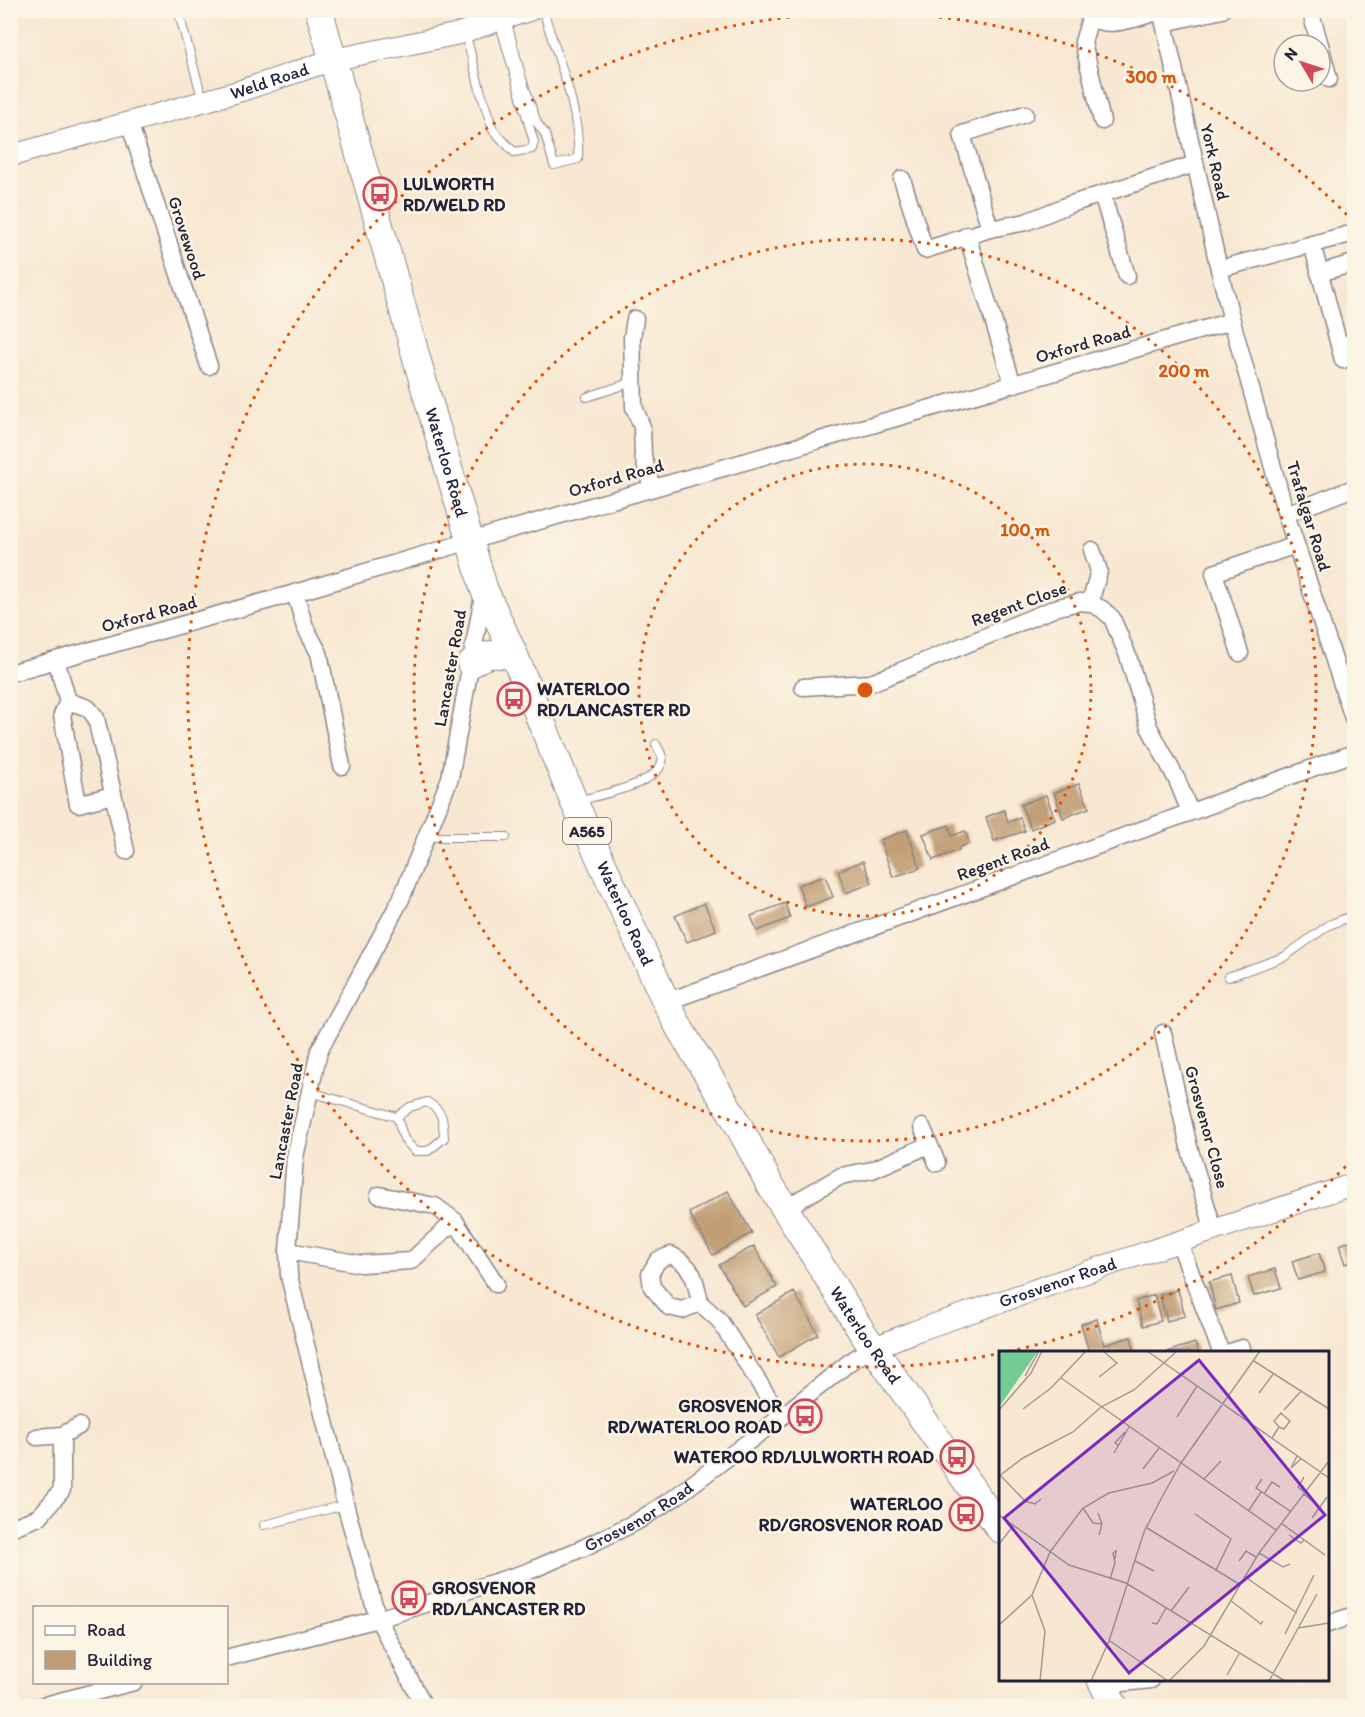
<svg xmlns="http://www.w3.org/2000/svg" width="1365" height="1717" font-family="Itim,sans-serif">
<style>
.building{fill:#c19e74}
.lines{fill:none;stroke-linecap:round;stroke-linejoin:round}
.service-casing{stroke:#8d8486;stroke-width:10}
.minor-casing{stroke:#8d8486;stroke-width:19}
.tertiary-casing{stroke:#8d8486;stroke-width:23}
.trunk-casing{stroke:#8d8486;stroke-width:29}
.service{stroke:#fff;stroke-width:8}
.minor{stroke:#fff;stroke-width:16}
.tertiary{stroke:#fff;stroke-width:21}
.trunk{stroke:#fff;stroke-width:27}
.ring{fill:none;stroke:#de560e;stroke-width:3;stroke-dasharray:3 6}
.labels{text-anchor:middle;stroke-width:5;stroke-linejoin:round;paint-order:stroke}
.shield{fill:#fcf5e5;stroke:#63616e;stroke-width:1.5}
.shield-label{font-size:16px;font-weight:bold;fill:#22223b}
.street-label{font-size:18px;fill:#22223b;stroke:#fcf5e5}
.poi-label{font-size:18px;font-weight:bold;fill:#22223b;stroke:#fcf5e5;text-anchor:start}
.inset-road{fill:none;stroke:#a29895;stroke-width:1.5}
.view{fill:#7b2cbf;fill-opacity:0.15;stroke:#7b2cbf;stroke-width:3}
.inset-edge{fill:none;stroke:#22223b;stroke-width:3}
.centre{fill:#de560e;stroke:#fcf5e5;stroke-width:3}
.ring-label{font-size:18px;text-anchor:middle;font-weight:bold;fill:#de560e;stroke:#fcf5e5;stroke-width:5;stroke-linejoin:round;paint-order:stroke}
</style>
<rect width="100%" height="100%" fill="#fcf5e5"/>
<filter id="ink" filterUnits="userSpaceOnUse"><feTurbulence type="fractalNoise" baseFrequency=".0167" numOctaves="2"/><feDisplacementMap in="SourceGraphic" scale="12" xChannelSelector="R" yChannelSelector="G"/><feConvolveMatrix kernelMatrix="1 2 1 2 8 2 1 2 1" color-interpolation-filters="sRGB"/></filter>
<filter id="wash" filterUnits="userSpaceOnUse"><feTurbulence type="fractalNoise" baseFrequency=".008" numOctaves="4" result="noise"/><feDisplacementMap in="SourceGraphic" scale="24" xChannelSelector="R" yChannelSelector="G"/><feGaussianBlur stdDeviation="1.35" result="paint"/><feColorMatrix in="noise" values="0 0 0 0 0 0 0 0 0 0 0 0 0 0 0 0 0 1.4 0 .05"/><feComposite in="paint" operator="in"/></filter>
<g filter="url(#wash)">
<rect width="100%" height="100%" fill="#f8e7d1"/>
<g id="blocks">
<path class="building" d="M1079,784L1089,808L1063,818L1054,793Z
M1046,795L1055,819L1031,829L1021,805Z
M1004,810L1008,822L1020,818L1025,831L994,841L986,817Z
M949,825L952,836L965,831L969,843L958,848L959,850L933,860L923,834Z
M907,830L920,868L893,877L880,840Z
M863,861L872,883L846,893L838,871Z
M825,876L833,897L806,907L798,885Z
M704,903L716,930L687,942L675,916Z
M785,903L790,918L757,931L751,916Z
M728,1191L752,1233L713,1255L689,1213Z
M1354,1240V1261L1345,1264L1339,1245Z
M754,1246L777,1287L743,1306L719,1265Z
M1319,1253L1325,1272L1298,1280L1292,1261Z
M1275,1269L1281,1288L1254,1296L1248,1277Z
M1232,1276L1239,1303L1216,1310L1209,1282Z
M1178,1290L1185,1316L1167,1321L1160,1295Z
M794,1292L818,1334L779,1357L755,1315Z
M1154,1295L1161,1321L1143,1326L1136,1301Z
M1097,1319L1104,1345L1131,1337L1135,1352H1089L1081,1324Z
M1195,1343L1198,1352H1166Z"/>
</g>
</g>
<g filter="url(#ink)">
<use href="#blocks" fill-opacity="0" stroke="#8d8486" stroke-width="1.5"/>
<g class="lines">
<g class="service-casing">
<path id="service" d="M178,10L203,101
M506,19L522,79L537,123L545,134L554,165L578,159C581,111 557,57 543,10
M465,32L481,93L493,130L514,152L532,149L534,142L499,21
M1338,342L1354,338
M587,397L633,382
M577,801C598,795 657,785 662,762C664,756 658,749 656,744
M426,837H506
M1228,977L1284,957L1329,925L1354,915
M310,1092L397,1117
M427,1102C444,1112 443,1119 444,1138L428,1151H415L404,1139L397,1117L410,1107Z
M264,1525L345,1505"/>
</g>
<g class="minor-casing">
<g id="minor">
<path d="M1090,10C1095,36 1144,15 1161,11"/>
<path d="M1161,10L1219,269L1232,321L1286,514L1354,721"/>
<path d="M1310,10L1320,45"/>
<path d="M1091,15L1083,42L1102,121"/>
<path d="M1164,23L1222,10"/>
<path d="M1320,45L1329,79"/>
<path d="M129,122L209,366"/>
<path d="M902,179L925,250L990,229L1026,222L1068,205L1195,164"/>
<path d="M1102,194L1127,276"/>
<path d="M990,229L962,134L1025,114"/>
<path d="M967,235L1013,385"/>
<path d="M1312,244L1343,360"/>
<path d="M1219,269L1354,233"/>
<path d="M1319,273L1354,263"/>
<path d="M635,319L632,338L634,407L642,427L643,456L652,488"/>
<path d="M1286,514L1354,488"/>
<path d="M295,593L305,627L319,653L342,766"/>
<path d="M1090,603L1099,571L1092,550"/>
<path d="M1240,653L1214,573L1296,545"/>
<path d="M56,660L68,701L88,708L96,718L126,851"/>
<path d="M10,673L295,593L470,541L1232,321"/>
<path d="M803,687L871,683L1058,607L1080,602L1090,603L1102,609L1112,618L1128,656L1149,727L1177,780L1190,812"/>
<path d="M68,701L62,715L78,804L113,795"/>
<path d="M666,1002L1354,753"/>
<path d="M1163,1033L1189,1147L1214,1231"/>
<path d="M922,1127L937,1163"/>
<path d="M379,1195L435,1206L455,1221L496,1284"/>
<path d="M785,1208L841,1176L872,1170L929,1145"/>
<path d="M1179,1242L1221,1352"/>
<path d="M288,1251L361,1264L411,1261L455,1221"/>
<path d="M700,1303C696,1281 693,1265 671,1255L658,1260L650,1274L652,1287L669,1307L682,1310L700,1303L719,1320L781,1417"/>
<path d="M1230,1352L1242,1348"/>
<path d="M37,1437L62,1435L79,1426"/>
<path d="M10,1528L39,1517L62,1490V1435"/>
<path d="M1328,1624L1354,1615"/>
<path id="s1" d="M226,1658L378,1619L527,1572L585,1547L636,1522L674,1498L781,1417L851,1361L873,1348"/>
<path d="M1104,1685L1151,1680"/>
<path d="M41,1706L134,1682"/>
<path d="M424,1706L378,1619L347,1511L289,1276L288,1251L295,1157L319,1051L401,899L450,778L484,590"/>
</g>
</g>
<g class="tertiary-casing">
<g id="tertiary">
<path id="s2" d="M10,156L240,91L332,60L457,34L530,10"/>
<path id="s3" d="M873,1348L913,1332L1096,1269L1354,1184"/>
</g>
</g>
<g class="trunk-casing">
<g id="trunk">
<path id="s4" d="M319,10L426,392L484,589L515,657L574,802L666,1002L681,1031L734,1117L769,1183L862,1332L1000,1529"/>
<path d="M471,664C485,653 497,652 515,657"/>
<path d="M1101,1680L1114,1706"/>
</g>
</g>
<use href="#service" class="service"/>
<use href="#minor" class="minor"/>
<use href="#tertiary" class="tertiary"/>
<use href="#trunk" class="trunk"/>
</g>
</g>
<g class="ring">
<circle cx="865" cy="690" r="226"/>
<circle cx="865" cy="690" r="451"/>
<path d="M1352 1160A677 677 0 1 1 1352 220"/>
</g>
<defs>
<g id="bus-ring" transform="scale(1.725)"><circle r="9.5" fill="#fcf5e5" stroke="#d1495b" stroke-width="1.5"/><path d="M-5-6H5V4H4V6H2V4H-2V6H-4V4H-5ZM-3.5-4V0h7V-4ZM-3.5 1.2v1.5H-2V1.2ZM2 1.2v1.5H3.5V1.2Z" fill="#d1495b"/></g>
</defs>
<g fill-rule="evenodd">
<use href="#bus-ring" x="380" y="194"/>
<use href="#bus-ring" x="514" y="699"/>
<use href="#bus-ring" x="805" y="1416"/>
<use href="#bus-ring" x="957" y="1457"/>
<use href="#bus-ring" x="966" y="1514"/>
<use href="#bus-ring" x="409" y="1598"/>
</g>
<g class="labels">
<rect class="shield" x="563" y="818" width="48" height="26" rx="4.5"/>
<g class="shield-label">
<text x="587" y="837">A565</text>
</g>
<g class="street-label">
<text dy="6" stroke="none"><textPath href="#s2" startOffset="270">Weld Road</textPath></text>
<text transform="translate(1215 162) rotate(77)" y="6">York Road</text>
<text transform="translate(187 238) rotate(72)" y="6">Grovewood</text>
<text transform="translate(1083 344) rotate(-16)" y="6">Oxford Road</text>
<text dy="6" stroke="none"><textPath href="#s4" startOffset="470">Waterloo Road</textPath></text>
<text transform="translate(616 478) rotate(-16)" y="6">Oxford Road</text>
<text transform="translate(1309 516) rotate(73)" y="6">Trafalgar Road</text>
<text transform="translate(1019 604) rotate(-20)" y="6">Regent Close</text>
<text transform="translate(149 614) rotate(-15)" y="6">Oxford Road</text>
<text transform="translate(450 668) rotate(-80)" y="6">Lancaster Road</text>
<text transform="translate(1003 859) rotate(-20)" y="6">Regent Road</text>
<text dy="6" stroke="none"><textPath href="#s4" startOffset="956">Waterloo Road</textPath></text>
<text transform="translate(286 1121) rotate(-79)" y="6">Lancaster Road</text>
<text transform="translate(1207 1127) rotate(75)" y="6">Grosvenor Close</text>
<text dy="6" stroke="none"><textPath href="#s3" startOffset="196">Grosvenor Road</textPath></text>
<text dy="6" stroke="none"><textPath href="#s4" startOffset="1442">Waterloo Road</textPath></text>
<text dy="6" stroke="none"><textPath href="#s1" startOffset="438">Grosvenor Road</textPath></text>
</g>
<g class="poi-label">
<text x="403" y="190">LULWORTH<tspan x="403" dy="21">RD/WELD RD</tspan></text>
<text x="537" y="695">WATERLOO<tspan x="537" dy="21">RD/LANCASTER RD</tspan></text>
<text x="782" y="1412" text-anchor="end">GROSVENOR<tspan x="782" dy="21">RD/WATERLOO ROAD</tspan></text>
<text x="934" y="1463" text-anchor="end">WATEROO RD/LULWORTH ROAD</text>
<text x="943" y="1510" text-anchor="end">WATERLOO<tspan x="943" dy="21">RD/GROSVENOR ROAD</tspan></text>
<text x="432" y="1594">GROSVENOR<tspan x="432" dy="21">RD/LANCASTER RD</tspan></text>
</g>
</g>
<g transform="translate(999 1351)">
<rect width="330" height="330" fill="#f8e7d1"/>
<path d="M0,0H39L0,56Z" fill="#72cc93"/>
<path class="inset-road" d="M148,0L330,127M255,10L330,58M26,25L40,0M100,26L118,12L104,0M62,27L277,179M260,42L275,22M24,58L52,37L87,0M0,59L32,22L43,0M285,59L303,39M178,66L198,35M273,87L280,76L275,70L282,62L291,70L285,78L280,76M120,95L116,92L126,81M115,102L130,76M298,105L292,117L302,108M144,118L160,97M1,124L26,150L36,153L42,148M0,125L24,107L74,81L102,56L135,39L178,0M305,126L299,136L306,142M205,128L222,110M263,128L257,137L291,160M265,143L273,131L281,136M305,143L321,157M84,157L94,172L103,173M250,159L262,141M99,162L103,173L100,184M196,163L232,188L217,219M0,164L70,214L127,232L286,330M313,167L328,146M282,172L326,204M148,177L240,233M290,184L302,192L305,189M0,193L15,174M260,202L284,216L291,213M136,210L155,220M240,210L247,200L257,206M245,225L298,262M111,228L116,212L114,202L117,200L116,208M33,244L46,280L41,330M231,249L262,273L264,270M172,260L190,236M153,272L158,273L167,257M0,274L33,244L51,201L84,157L110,142L153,132L175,120M299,277L330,272M286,283L315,224M111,290L169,330M228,324L240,303M92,330L110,290L145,181L162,148L182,112L261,0M170,330L205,295L260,202L330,110M270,330L318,243"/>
<path class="view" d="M200,9L326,164L130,322L5,167Z"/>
<rect width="330" height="330" class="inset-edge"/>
</g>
<circle cx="865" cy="690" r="9" class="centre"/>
<g class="ring-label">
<text x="1151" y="83">300 m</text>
<text x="1184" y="377">200 m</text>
<text x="1025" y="536">100 m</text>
</g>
<rect width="1365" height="1717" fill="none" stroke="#fcf5e5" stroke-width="36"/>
<rect x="33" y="1606" width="195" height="78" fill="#fcf5e5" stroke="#a5a1a1" stroke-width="1.5"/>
<rect x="45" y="1626" width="30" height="9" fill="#ffffff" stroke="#a5a1a1" stroke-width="1.5"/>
<text x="87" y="1636" font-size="18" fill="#22223b">Road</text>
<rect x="45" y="1651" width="30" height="18" fill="#c19e74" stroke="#a5a1a1" stroke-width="1.5"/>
<text x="87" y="1666" font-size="18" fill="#22223b">Building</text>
<g transform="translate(1302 63) rotate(309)"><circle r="28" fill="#fcf5e5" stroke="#a5a1a1" stroke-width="1.5"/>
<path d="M0-4.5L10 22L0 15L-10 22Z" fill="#d1495b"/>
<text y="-9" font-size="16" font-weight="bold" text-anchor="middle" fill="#22223b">N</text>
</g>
</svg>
